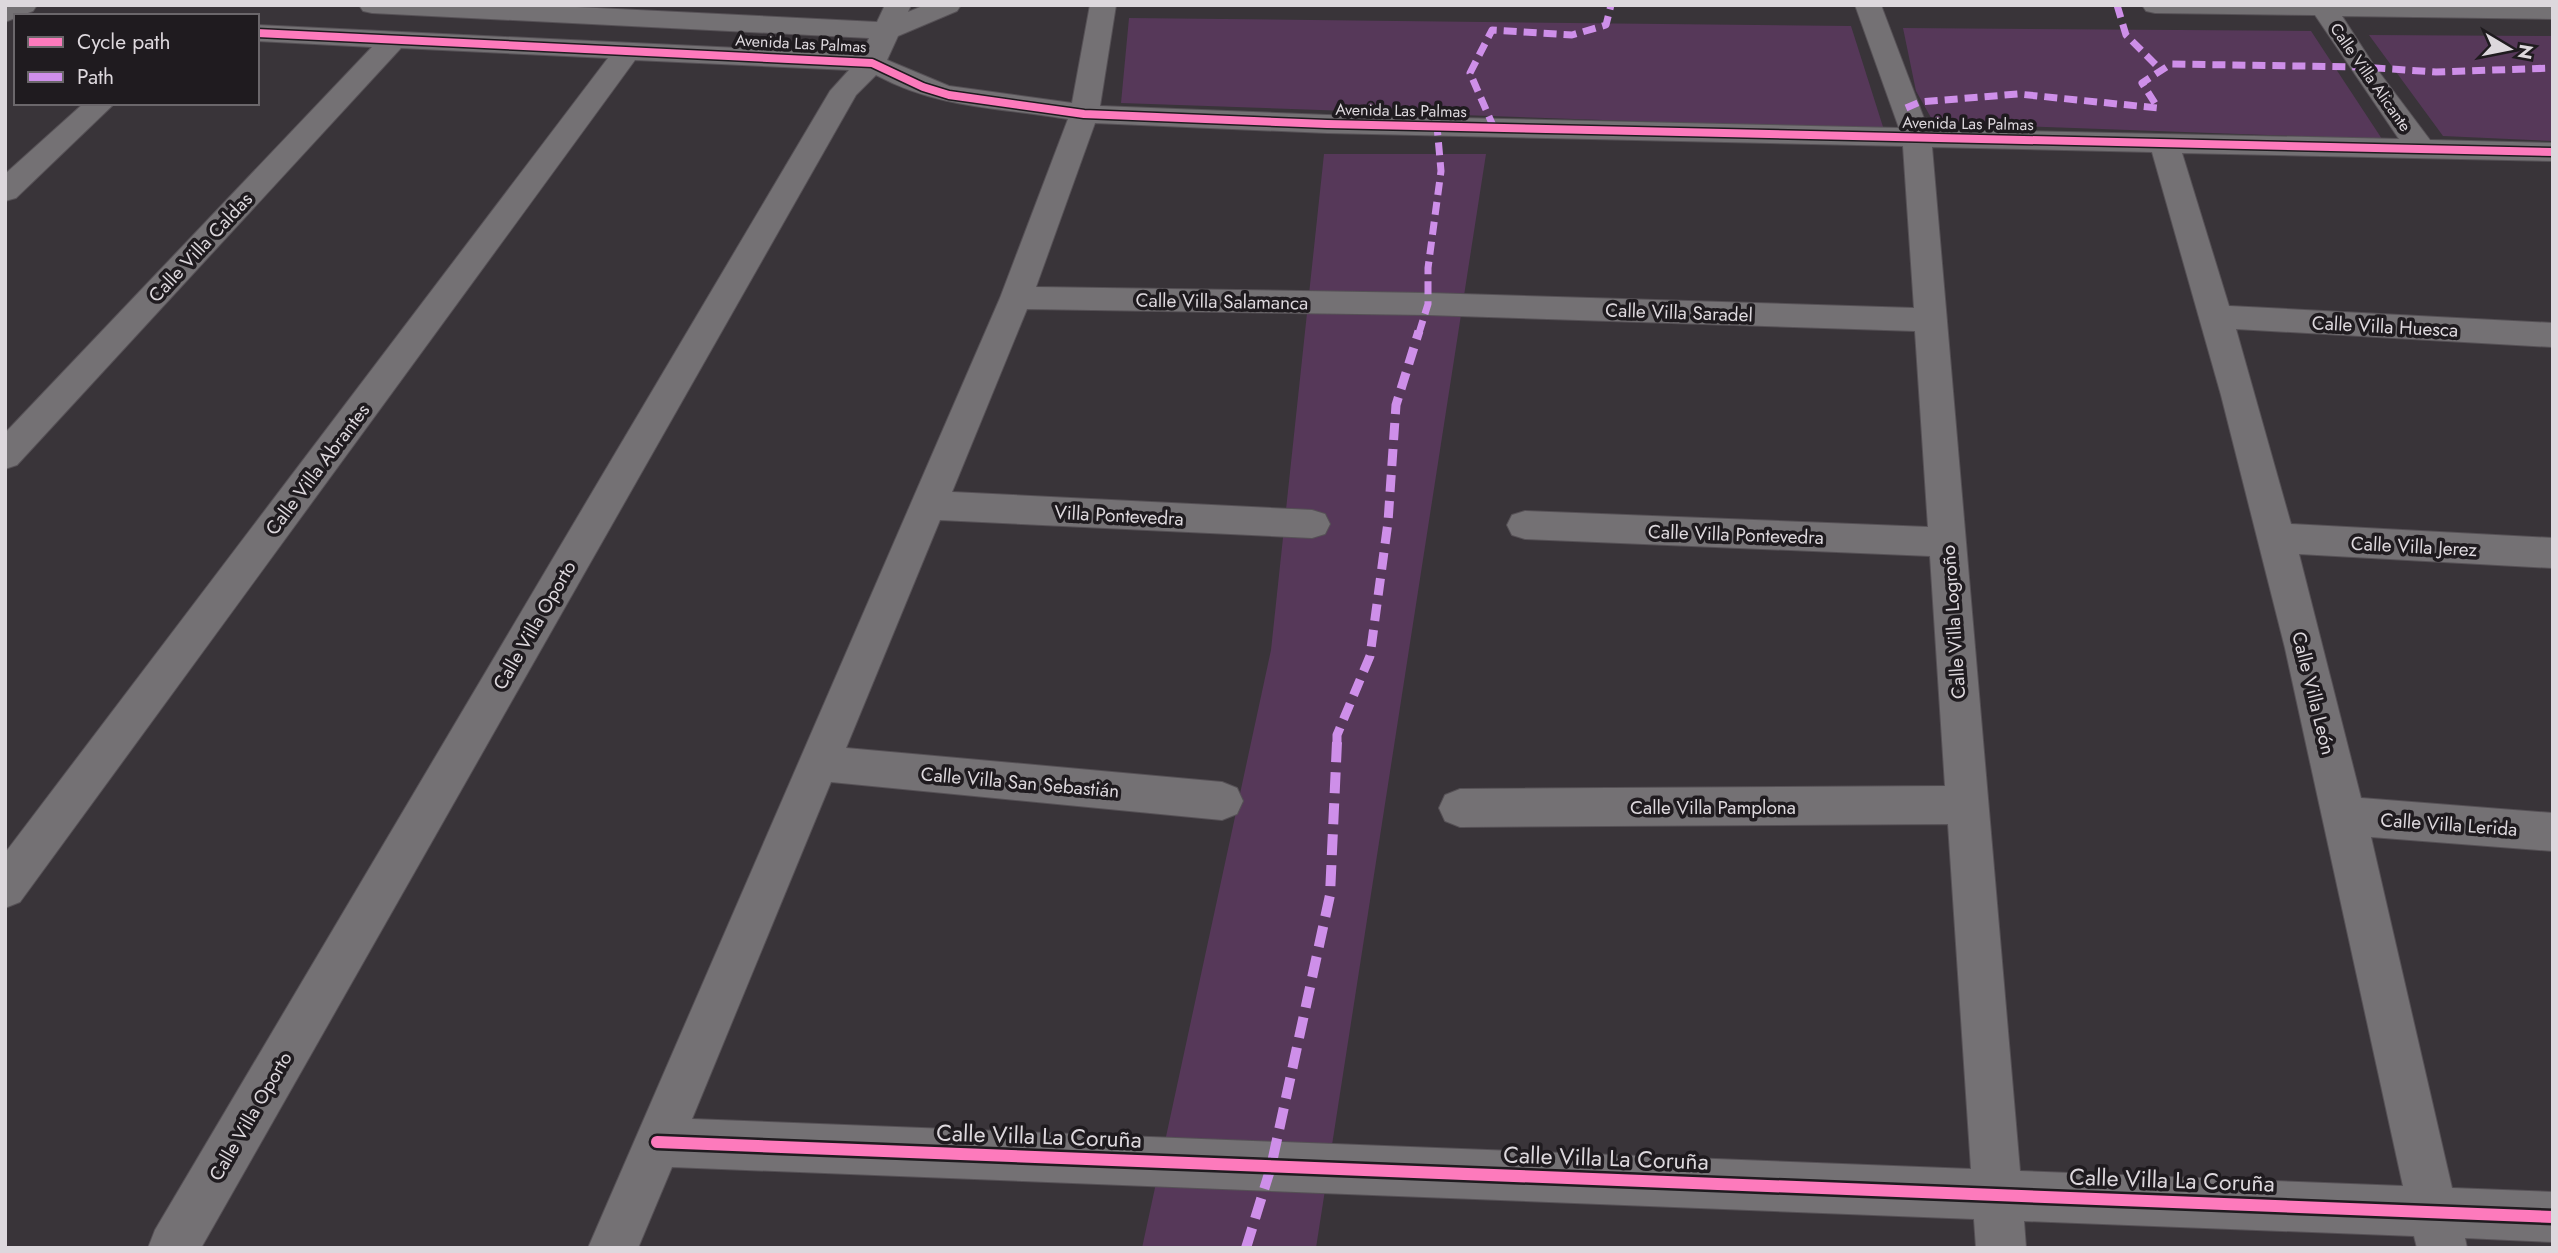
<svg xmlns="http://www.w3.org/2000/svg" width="2558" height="1253" font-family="Jost,sans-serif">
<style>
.green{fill:#563859}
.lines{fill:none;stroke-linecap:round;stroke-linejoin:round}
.minor-casing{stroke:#565156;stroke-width:2}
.minor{fill:#747174;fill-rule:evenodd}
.quiet-far2{stroke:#ce8fe9;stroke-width:7;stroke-dasharray:13 7;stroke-linecap:butt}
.quiet-far1{stroke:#ce8fe9;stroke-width:9;stroke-dasharray:17 9;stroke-linecap:butt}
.quiet{stroke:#ce8fe9;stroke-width:10;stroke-dasharray:21 10;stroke-linecap:butt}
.cycleway-far1-casing{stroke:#1f1b1f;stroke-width:11}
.cycleway-casing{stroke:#1f1b1f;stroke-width:17}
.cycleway-far1{stroke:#fd7abc;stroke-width:8}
.cycleway{stroke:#fd7abc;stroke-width:12}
.labels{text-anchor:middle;stroke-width:7;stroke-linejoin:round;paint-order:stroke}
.far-street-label{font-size:16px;fill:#ddd8dd;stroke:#1f1b1f}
.street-label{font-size:19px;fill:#ddd8dd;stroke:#1f1b1f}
.near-street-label{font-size:23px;fill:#ddd8dd;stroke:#1f1b1f}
</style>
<rect width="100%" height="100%" fill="#393439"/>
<path class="green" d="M1129,18L1851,26L1884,130L1121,103Z
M1903,28L2311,31L2382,139L1934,123L1916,91Z
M2369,35L2553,36V141L2443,136Z
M1324,154H1486L1316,1248H1142L1271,650Z"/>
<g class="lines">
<g class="minor-casing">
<path id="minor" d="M5,5H37L33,11L5,22Z
M359,5H536L877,22L885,5H911L908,12L925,5H961L957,11L898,36L887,60L949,86L1072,103L1090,5H1116L1100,106L1327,115L1899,128L1855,5H1881L1928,129L2399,139L2315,15L2155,13L2146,11L2142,5H2553V19L2342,16L2373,64L2430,140L2553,143V161L2182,153L2229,306L2553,323V347L2236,329L2291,524L2553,538V568L2299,554L2361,798L2553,813V851L2371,837L2452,1188L2553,1192V1242L2465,1238L2467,1248H2417L2414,1236L2024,1221L2026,1248H1976L1974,1219L672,1167L638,1248H588L1000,298L1068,119C998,107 940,109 876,75L856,95L201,1248H148L155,1230L830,91L849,70L635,60L20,902L5,908V853L608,58L401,48L17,465L5,469V433L372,47L257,41V25L862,54L869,38L372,13L363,11ZM1095,123L1327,133L1903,146L1914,308L1428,293L1036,287ZM1932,147L2152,152L2221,395L2285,648L2403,1186L2020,1171ZM1027,309L1428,315L1915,331L1928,527L1525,511L1512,515L1507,525L1512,535L1525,539L1930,556L1945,786L1460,789L1445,795L1439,808L1445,821L1460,827L1948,824L1971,1169L692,1119L831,782L1222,820L1237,814L1243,801L1237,788L1222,782L846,748L940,520L1312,538L1325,534L1330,524L1325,514L1312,510L952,492Z
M84,103H115L16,198L5,201V174Z"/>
</g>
<use href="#minor" class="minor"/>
<path class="quiet-far2" d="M2117,5L2126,35L2161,70
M1906,108L1920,102L2018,94L2158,108L2142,83L2171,64L2361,67L2436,72L2553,68
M1494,128L1470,73L1492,30L1572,35L1606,25L1611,5
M1419,333L1428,304V268L1441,171L1437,126"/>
<path class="quiet-far1" d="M1337,744V735L1370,656L1388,522L1396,405L1419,331"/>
<path class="quiet" d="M1246,1248L1271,1167L1330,895L1337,742"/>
<g class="cycleway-far1-casing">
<path id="cycleway-far1" d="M257,33L872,63L923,87L949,95L1084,114L1327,124L2553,152"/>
</g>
<g class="cycleway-casing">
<path id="cycleway" d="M657,1142L2553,1217"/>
</g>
<use href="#cycleway-far1" class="cycleway-far1"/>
<use href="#cycleway" class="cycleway"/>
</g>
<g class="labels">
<g class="far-street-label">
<text transform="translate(801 43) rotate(3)" y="6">Avenida Las Palmas</text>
<text transform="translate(2371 77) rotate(55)" y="6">Calle Villa Alicante</text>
<text transform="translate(1401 110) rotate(1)" y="6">Avenida Las Palmas</text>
<text transform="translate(1968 123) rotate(1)" y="6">Avenida Las Palmas</text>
</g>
<g class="street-label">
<text transform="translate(200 247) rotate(-47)" y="7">Calle Villa Caldas</text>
<text transform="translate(1222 301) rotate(1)" y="7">Calle Villa Salamanca</text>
<text transform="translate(1679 312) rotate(2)" y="7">Calle Villa Saradel</text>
<text transform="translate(2385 326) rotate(3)" y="7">Calle Villa Huesca</text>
<text transform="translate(317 469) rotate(-53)" y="7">Calle Villa Abrantes</text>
<text transform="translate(1119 515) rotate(3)" y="7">Villa Pontevedra</text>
<text transform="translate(1736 534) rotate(2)" y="7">Calle Villa Pontevedra</text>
<text transform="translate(2414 546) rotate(3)" y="7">Calle Villa Jerez</text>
<text transform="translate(1953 622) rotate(-94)" y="7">Calle Villa Logroño</text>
<text transform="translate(534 625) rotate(-60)" y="7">Calle Villa Oporto</text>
<text transform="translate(2314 693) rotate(76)" y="7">Calle Villa León</text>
<text transform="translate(1020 782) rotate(5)" y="7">Calle Villa San Sebastián</text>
<text x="1713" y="814">Calle Villa Pamplona</text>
<text transform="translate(2449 824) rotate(4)" y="7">Calle Villa Lerida</text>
<text transform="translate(250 1116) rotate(-60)" y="7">Calle Villa Oporto</text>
</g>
<g class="near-street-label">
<text transform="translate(1039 1136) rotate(2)" y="8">Calle Villa La Coruña</text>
<text transform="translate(1606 1158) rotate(2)" y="8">Calle Villa La Coruña</text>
<text transform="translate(2172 1180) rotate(2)" y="8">Calle Villa La Coruña</text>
</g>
</g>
<rect width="2558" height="1253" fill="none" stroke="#ddd8dd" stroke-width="14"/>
<rect x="14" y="14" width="245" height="91" fill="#1f1b1f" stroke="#6b676b" stroke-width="2"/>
<rect x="28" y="37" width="35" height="10" fill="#fd7abc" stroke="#6b676b" stroke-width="2"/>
<text x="77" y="49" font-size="21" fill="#ddd8dd">Cycle path</text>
<rect x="28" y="72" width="35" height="10" fill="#ce8fe9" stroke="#6b676b" stroke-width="2"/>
<text x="77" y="84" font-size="21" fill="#ddd8dd">Path</text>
<g transform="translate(2509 49) rotate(100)" stroke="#1f1b1f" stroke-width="5" paint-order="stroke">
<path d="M0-5L12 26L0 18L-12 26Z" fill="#ddd8dd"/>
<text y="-10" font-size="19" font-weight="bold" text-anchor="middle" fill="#ddd8dd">N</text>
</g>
</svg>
